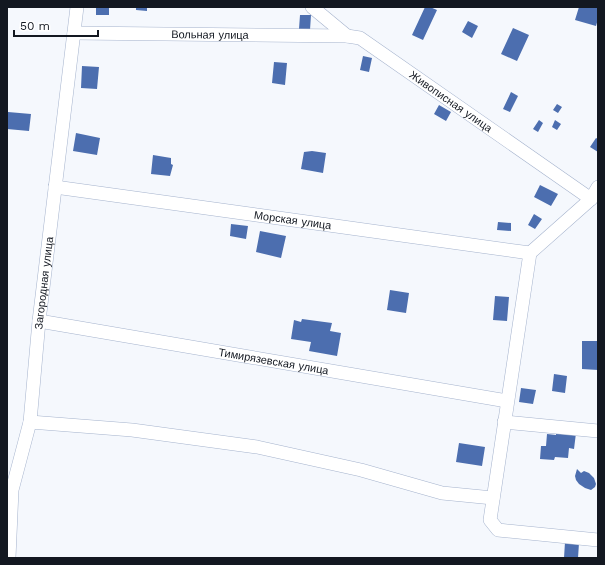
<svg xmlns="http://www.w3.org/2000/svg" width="605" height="565" font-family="'Work Sans',sans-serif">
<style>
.building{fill:#4c6eaf}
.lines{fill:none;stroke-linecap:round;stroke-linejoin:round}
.street-casing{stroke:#a5b3cd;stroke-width:14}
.street{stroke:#fff;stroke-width:13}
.labels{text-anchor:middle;stroke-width:3;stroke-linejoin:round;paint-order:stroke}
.street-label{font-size:11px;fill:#131821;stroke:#fff}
</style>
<rect width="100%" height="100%" fill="#f5f8fd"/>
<path class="building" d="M96,7H109V15H96Z
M136,7H147V11L136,10Z
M425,7H430L437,10L423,40L412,35Z
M579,7H598V19L596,26L575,20Z
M300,15H311L310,30L299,29Z
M468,21L478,26L472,38L462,32Z
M513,28L529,35L517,61L501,54Z
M363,56L372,58L369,72L360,70Z
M274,62L287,63L285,85L272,83Z
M82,66L99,67L97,89L81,88Z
M511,92L518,96L510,112L503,109Z
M557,104L562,107L558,113L553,110Z
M439,105L451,112L446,121L434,114Z
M8,112L31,114L29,131L7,129Z
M539,120L543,123L538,132L533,129Z
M555,120L561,124L557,130L552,127Z
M76,133L100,138L97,155L73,151Z
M596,138L598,139V152L590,147Z
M312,151L326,153L323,173L301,169L304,152Z
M153,155L171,158V164L173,165L170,176L151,174Z
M540,185L558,194L551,206L534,197Z
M534,214L542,219L535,229L528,225Z
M498,222L511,223V231L497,230Z
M231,224L248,226L246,239L230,236Z
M260,231L286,236L281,258L256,252Z
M390,290L409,293L406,313L387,310Z
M495,296L509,297L507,321L493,320Z
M302,319L332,323L330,331L341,333L337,356L309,351L311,342L291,339L294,320L301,322Z
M582,341H598V370L582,369Z
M554,374L567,376L565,393L552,391Z
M521,388L536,390L533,404L519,402Z
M556,431L576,433L574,449L569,448L568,458L555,457L554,460L540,459L541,446H546L547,434L556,435Z
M459,443L485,447L482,466L456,462Z
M577,469L581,473L584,471L589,473L594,478L596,484L595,487L591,490L585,488L579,484L576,480L575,476Z
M565,542L579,543L578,558H564Z"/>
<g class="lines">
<g class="street-casing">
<g id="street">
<path d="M312,7L347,36"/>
<path id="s1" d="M74,33L347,36L360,38L591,199"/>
<path id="s2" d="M55,187L530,253"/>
<path d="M598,187L591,199L530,253L490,520L498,530L598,540"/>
<path id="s3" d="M39,321L507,401"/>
<path d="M30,422L132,430L257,447L361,470L442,493L493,498"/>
<path d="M504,422L598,431"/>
<path id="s4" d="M9,558L12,490L30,422L39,321L77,7"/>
</g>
</g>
<use href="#street" class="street"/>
</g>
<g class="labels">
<g class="street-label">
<text dy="4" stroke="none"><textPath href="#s1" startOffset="136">Вольная улица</textPath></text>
<text dy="4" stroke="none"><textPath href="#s1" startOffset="397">Живописная улица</textPath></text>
<text dy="4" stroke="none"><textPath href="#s2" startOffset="240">Морская улица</textPath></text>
<text dy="4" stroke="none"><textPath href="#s4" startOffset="278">Загородная улица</textPath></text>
<text dy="4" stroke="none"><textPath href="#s3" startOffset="238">Тимирязевская улица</textPath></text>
</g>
</g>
<rect width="605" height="565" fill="none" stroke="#131821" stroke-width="16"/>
<path d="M14 30v6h84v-6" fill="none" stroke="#131821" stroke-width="2"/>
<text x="20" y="30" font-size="12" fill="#131821" stroke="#ffffff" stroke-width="3" paint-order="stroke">50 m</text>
</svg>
